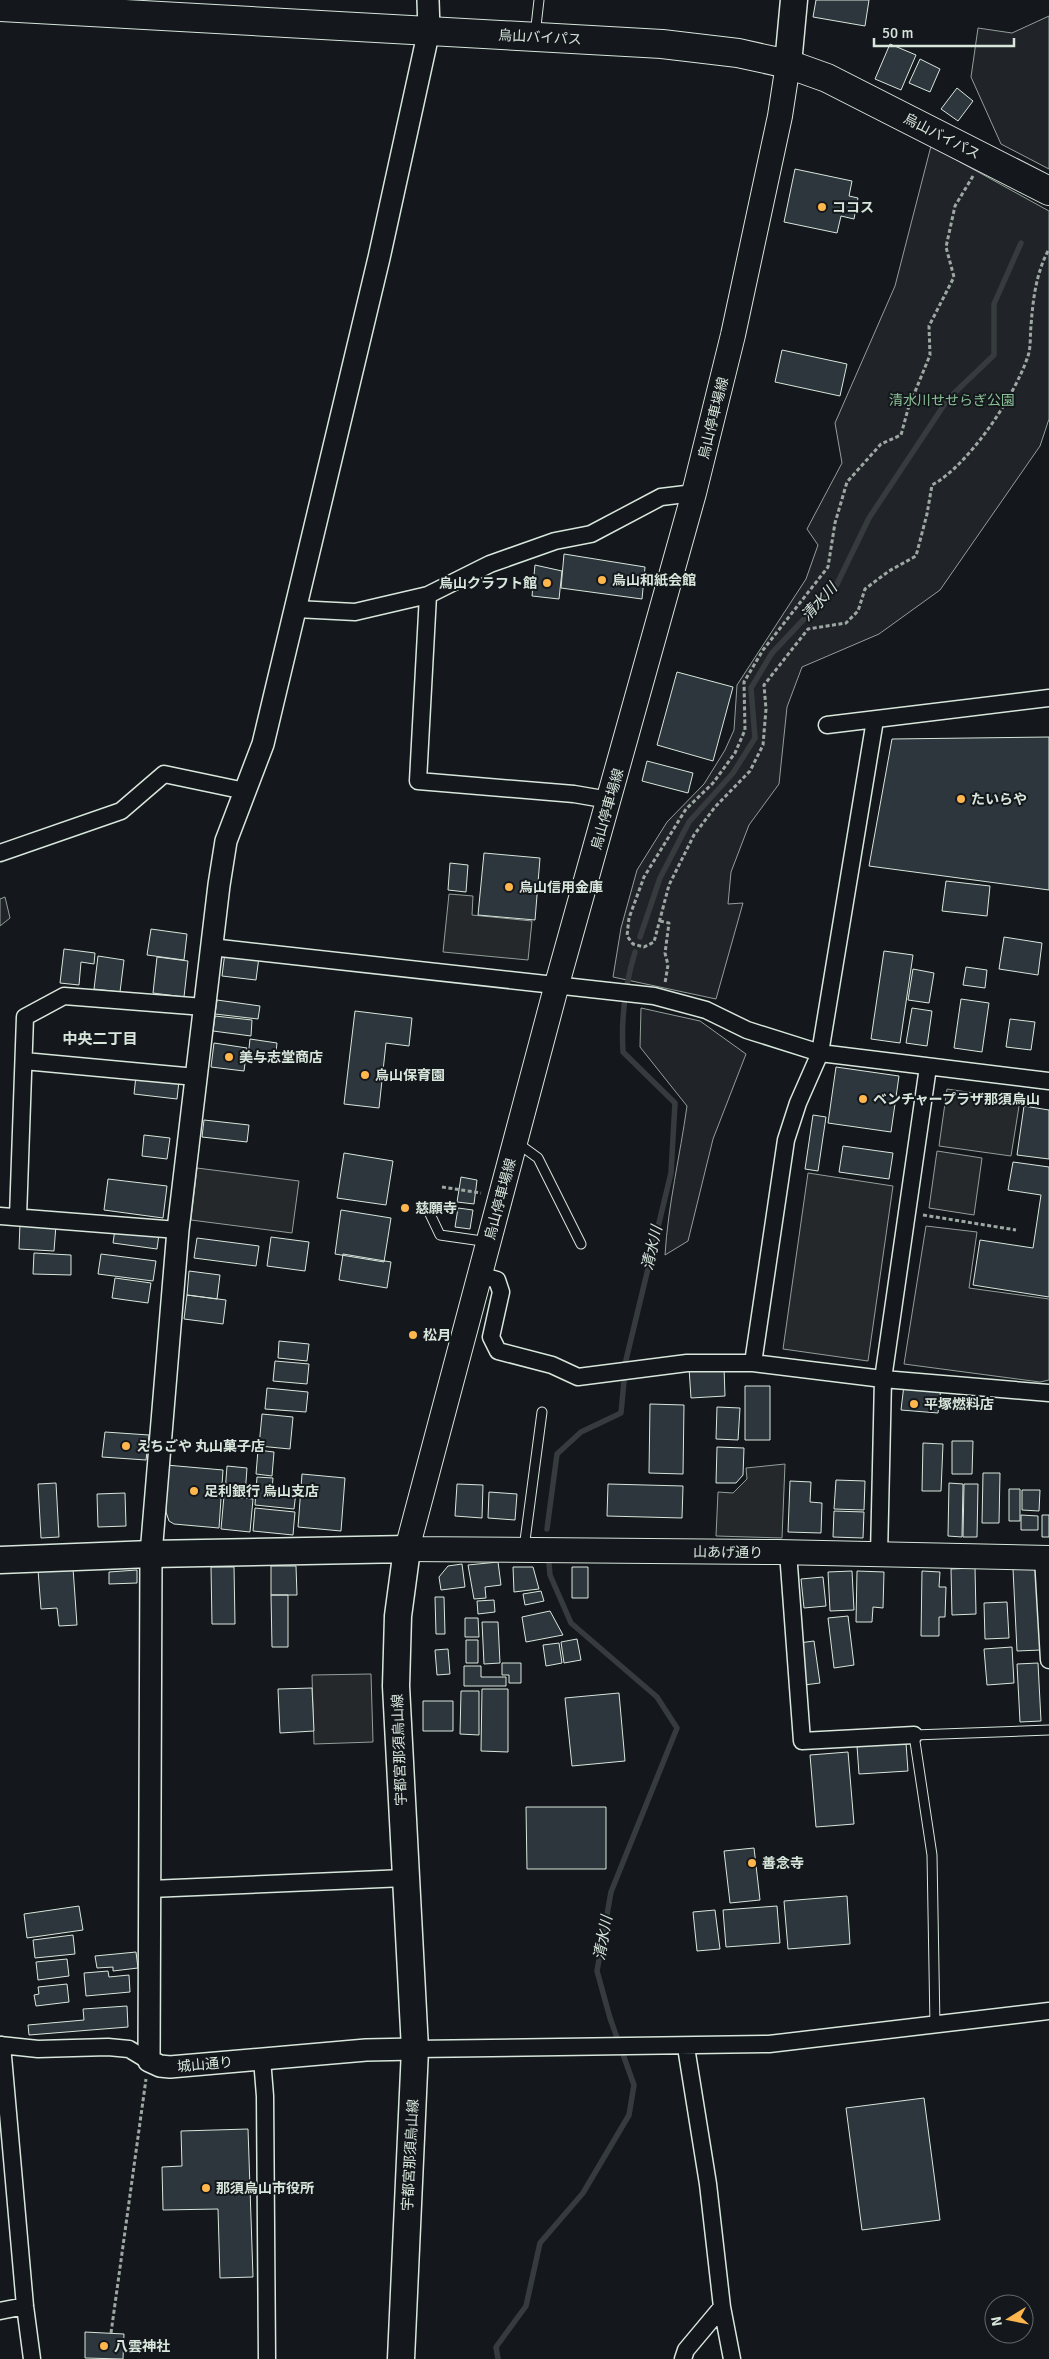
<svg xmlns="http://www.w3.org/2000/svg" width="1049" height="2359" font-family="Signika,'Noto Sans JP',sans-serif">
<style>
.green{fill:#202428;stroke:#939e99}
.parking{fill:#24282b;stroke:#939e99}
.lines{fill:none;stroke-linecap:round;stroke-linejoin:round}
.stream{stroke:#363b3e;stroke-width:5.5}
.building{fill:#2c363c;stroke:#d8e6dc}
.service-casing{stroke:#d8e6dc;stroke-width:11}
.minor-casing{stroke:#d8e6dc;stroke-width:19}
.tertiary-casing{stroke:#d8e6dc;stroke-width:24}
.secondary-casing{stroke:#d8e6dc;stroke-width:26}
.primary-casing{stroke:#d8e6dc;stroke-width:29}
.trunk-casing{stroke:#d8e6dc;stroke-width:30}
.path{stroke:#9da8a2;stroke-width:3;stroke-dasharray:4 2.5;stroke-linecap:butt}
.service{stroke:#14181c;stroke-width:9}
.minor{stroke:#14181c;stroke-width:16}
.tertiary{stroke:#14181c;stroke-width:21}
.secondary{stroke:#14181c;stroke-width:24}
.primary{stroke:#14181c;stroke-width:26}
.trunk{stroke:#14181c;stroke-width:28}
.poi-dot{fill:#ffb74d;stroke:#14181c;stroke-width:2}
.labels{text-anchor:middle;stroke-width:4;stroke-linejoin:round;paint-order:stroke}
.street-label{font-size:14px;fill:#d8e6dc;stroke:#14181c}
.poi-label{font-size:14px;font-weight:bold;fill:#d8e6dc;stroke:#14181c;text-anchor:start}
.park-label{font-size:14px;fill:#8ac095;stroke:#14181c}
.water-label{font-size:15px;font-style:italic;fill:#d8e6dc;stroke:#14181c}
.neighbourhood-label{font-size:15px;font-weight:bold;fill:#d8e6dc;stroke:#14181c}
</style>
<rect width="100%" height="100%" fill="#14181c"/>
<path class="green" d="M1049,16V169L1001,144L971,77L978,28L1012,33Z
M931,146L1049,211V419L1040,446L940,590L879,634L802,667L787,707L779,784L749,825L731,872L728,904L743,903L716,999L613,977L621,928L637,870L667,822L704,784L725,750L734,730L737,685L806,579L818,545L807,529L842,463L835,423L895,286Z
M5,897L10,918L0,926V899Z
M641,1008L700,1021L746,1054L713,1139L688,1241L665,1255C668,1205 680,1156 687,1106L640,1047Z
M926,1226L977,1232L969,1288L1049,1299V1380L1040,1382L904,1364Z"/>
<path class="parking" d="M449,894L473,896L472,915L532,921L528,960L443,952Z
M947,1089L1020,1100L1011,1156L939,1146Z
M937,1151L982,1158L974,1215L929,1208Z
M197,1168L299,1181L292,1233L191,1220Z
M808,1173L893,1186L868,1361L783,1349Z
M785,1464L782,1538L716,1536L718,1492L733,1493L747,1479L746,1468Z
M371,1674L373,1742L314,1744L312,1675Z"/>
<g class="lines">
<path class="stream" d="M640,937L660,878L689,822L733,773L755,738L751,688L772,653L837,584L869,518L948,399L994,355V304L1021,243
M547,1529L557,1454L581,1432L621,1413L626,1360L671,1173L675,1103L623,1052C621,1018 625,985 635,952
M498,2359L496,2347L526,2306L540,2243L583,2193L629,2115L634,2085L610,2018L597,1971L611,1892L677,1728L657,1697L571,1623L550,1575L549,1564"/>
</g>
<path class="building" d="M816,0H869L865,26L813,17Z
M890,44L916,55L901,90L875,79Z
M920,59L940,69L930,92L909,83Z
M957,88L973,101L958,121L941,109Z
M795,169L852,181L849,196L858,198L854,219L841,216L837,233L784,222Z
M782,350L847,364L840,396L775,382Z
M564,554L645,567L642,599L561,588Z
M535,565L562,571L559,599L532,596Z
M677,672L733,687L713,761L657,745Z
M1049,737V890L869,866L892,739Z
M647,761L693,773L688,793L642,781Z
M484,853L540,858L535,920L478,915Z
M450,863L468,865L466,892L448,890Z
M946,881L990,886L987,916L942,911Z
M151,929L187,934L184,960L147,955Z
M1004,937L1042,943L1038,975L999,969Z
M64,949L95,953L94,964L81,962L79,985L60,983Z
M884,951L913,955L900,1043L871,1039Z
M225,952L259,957L256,980L222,976Z
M98,956L124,960L120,992L94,989Z
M157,957L188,961L184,997L153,993Z
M966,967L987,970L985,988L963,985Z
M913,969L934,973L929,1003L908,1000Z
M961,999L989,1003L982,1052L954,1048Z
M217,1000L260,1006L258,1019L215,1014Z
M912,1008L932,1011L927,1046L906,1043Z
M355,1011L412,1018L409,1046L386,1043L379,1108L344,1104Z
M215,1016L252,1020L251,1036L213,1031Z
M1010,1019L1035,1022L1031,1050L1006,1047Z
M250,1039L277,1043L275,1061L248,1057Z
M214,1043L247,1048L244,1071L211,1067Z
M836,1067L899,1076L891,1132L828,1123Z
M136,1076L179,1081L177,1099L134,1094Z
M1024,1106L1049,1110V1159L1017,1155Z
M813,1115L826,1117L818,1171L805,1169Z
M204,1120L249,1125L247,1142L202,1137Z
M144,1135L170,1138L167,1159L142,1156Z
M843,1146L893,1153L889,1179L839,1172Z
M344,1153L393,1161L386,1205L337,1198Z
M1013,1162L1049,1167V1297L973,1285L980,1240L1033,1248L1041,1195L1008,1190Z
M461,1177L477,1180L474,1204L457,1202Z
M108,1179L167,1186L163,1218L104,1210Z
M458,1208L473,1210L470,1229L455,1227Z
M341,1210L391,1218L384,1262L335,1254Z
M20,1223L56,1225L54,1251L19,1249Z
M115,1229L159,1234L157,1249L113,1243Z
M271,1237L309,1242L305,1271L267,1266Z
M197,1238L259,1246L256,1266L194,1258Z
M34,1253L71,1255V1275L33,1274Z
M101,1254L156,1261L153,1281L98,1274Z
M343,1254L391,1262L387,1288L339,1280Z
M189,1271L220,1275L217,1299L187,1295Z
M115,1278L151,1283L148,1303L112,1298Z
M187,1295L226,1300L223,1324L184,1319Z
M279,1341L309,1344L307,1361L278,1358Z
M275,1361L309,1364L307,1384L273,1381Z
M724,1367L725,1396L691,1398L689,1368Z
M904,1385L941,1388L938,1413L901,1410Z
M745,1386H770V1440H745Z
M267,1388L308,1392L306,1412L265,1409Z
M650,1404L684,1405L683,1474L649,1473Z
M717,1407L740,1408L738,1440L716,1439Z
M262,1414L293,1417L290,1449L259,1446Z
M105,1432L149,1435L146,1460L102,1457Z
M952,1441H973L972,1474H952Z
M923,1443L943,1444L941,1491H922Z
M717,1447L744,1448L743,1475L736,1483H716Z
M258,1450L274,1452L272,1476L256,1474Z
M166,1465L223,1470L219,1528L174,1524L169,1521L166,1512Z
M227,1466L247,1468L245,1495L225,1493Z
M983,1473H1000L999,1523H982Z
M302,1474L345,1478L341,1531L298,1527Z
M257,1477L273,1478L272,1490L296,1492L294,1509L255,1505Z
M836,1480L865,1481L864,1510L834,1509Z
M790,1481L811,1482L810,1502L822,1503L821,1533L788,1532Z
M56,1483L59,1537L41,1538L38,1484Z
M949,1483L963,1484L962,1537L948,1536Z
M457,1484L483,1485L482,1518L455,1516Z
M608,1484L683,1486L682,1518L607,1516Z
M964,1484H978L977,1537H963Z
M1009,1489H1020V1521H1009Z
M1022,1490H1040L1039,1511L1022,1510Z
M489,1492L517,1494L515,1520L488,1518Z
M125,1493L126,1526L98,1527L97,1494Z
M224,1496L253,1499L250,1532L221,1529Z
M255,1508L295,1512L293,1535L253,1531Z
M834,1511L864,1512L863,1538L833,1537Z
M1021,1515L1038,1516V1530H1021Z
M1042,1515H1049V1537H1042Z
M498,1562L501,1585L485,1587L486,1598L474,1599L468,1565Z
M462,1564L465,1587L441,1590L439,1577L448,1566Z
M271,1566H296L297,1595H271Z
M211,1567H234L235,1624H212Z
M513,1567H533L539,1589L514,1592Z
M572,1567H588V1598H572Z
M73,1568L77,1625L59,1626L57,1608L41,1609L38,1570Z
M975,1568L976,1614L952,1615L951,1569Z
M1036,1568L1041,1650L1017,1651L1013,1569Z
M137,1570V1583L109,1584V1572Z
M852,1571L854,1610L830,1611L828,1572Z
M857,1571L884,1572L883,1608L873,1607L872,1622H856Z
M922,1571L940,1572L939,1587H946L945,1617H939V1636H921Z
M823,1577L826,1606L804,1608L801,1579Z
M541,1591L544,1601L525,1605L523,1594Z
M271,1595H288V1647H272Z
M435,1597H444L445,1634H436Z
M494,1600L495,1612L478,1614L477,1601Z
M1007,1602L1009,1638L985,1639L984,1603Z
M550,1611L563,1635L526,1642L522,1617Z
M848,1616L854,1665L834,1668L828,1618Z
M465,1618H478L479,1637H465Z
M482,1622H498L500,1663L484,1664Z
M577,1639L581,1660L564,1663L561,1642Z
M466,1640H478V1663H466Z
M814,1641L820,1683L804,1685L799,1643Z
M559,1643L562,1663L546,1666L543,1645Z
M1012,1647L1014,1683L987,1685L984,1649Z
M448,1649L450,1674L437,1675L435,1650Z
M502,1663H521V1683H509V1675H502Z
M1038,1663L1041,1721L1020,1722L1017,1664Z
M464,1666H481V1677H506V1686H464Z
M312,1688L314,1731L280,1733L278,1689Z
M482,1689H508V1752L481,1751Z
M461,1691H479V1735L460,1734Z
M619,1693L625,1761L572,1766L565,1698Z
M423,1701H453V1731H423Z
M906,1743L908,1771L859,1774L857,1746Z
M848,1752L854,1824L816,1827L810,1755Z
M526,1807H606V1869H527Z
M754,1848L760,1900L730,1903L724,1851Z
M847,1896L850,1944L788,1949L784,1901Z
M79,1906L83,1930L27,1938L24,1914Z
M777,1906L780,1943L726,1947L723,1910Z
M715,1910L720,1949L697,1951L693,1912Z
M73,1935L75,1954L35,1958L33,1940Z
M136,1952L138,1968L113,1971V1967L97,1968L95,1956Z
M67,1959L69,1976L38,1980L36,1962Z
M108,1971L109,1977L129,1975L130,1992L86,1996L84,1973Z
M67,1984L69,2002L36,2006L34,1995L39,1994L38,1987Z
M127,2006L128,2027L29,2035L28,2025L84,2020L83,2009Z
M924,2098L940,2220L862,2230L846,2108Z
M248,2129L253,2277L220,2278L218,2209L163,2210L162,2167L182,2166L181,2131Z
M85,2332L124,2334L123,2359L85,2358Z"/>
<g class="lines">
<g class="service-casing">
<path id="service" d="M535,35L539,0
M516,1142L538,1158L581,1244
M429,1212L440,1235L489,1242
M524,1548L542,1412
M935,2026L932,1855L914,1735L1049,1730"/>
</g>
<g class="minor-casing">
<path id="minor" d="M428,595L418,781L574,794L609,800
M296,609L355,612L428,595L490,564L555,541L591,534L661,497L694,493
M827,725L1049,698
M0,853L121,811L164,774L245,791
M211,947L654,996L706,1010L747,1030L820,1053L1049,1081
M24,1061L196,1077
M0,1216L178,1230
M18,1217L25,1017L64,996L204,1007
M480,1275L497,1280L501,1292L491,1337L498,1351L552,1365L578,1377L687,1363H753L883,1379L1049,1393
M753,1363L786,1140L798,1103L820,1053L875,720
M788,1552L802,1741L914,1735
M879,1555L883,1379L928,1067
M1043,1558L1049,1660
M150,1889L405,1878
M0,2045L38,2049L108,2047L129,2049L149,2061
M2,2045L25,2306L32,2359
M415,2049L769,2044L1049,2011
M262,2059L265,2096L267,2359
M722,2307L732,2359
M0,2311L25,2306
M683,2359L686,2350L722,2307L708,2184L686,2047"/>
</g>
<g class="tertiary-casing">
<path id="tertiary" d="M415,2049L366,2050L170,2067L160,2066L149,2061L151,1554L178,1230L219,885L226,841L263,744L379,258L429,30L428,0"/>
</g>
<g class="secondary-casing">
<path id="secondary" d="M788,64L780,116L733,335L694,493L557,984L407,1549L777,1552L1049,1558"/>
</g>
<g class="primary-casing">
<path id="primary" d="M788,64L794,0
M0,1560L151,1554L407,1549L398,1616L396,1686L415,2049L401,2359"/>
</g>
<g class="trunk-casing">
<path id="trunk" d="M0,7L662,44L738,53L788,64L827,78L1049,191"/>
</g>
<path class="path" d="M973,176L955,206L946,247L954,277L929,326L930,355L908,409L901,435L881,444L847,482L835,523L828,567L763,650L744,682L745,730L735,753L713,783L686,809L644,877L629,918L627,936L633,944L644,947L654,942L669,885L694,835L715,807L750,771L763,745L766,709L764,685L808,629L846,623L858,611L865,589L889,571L916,556L927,514L932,485C968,466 1015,396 1028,356C1031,347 1030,335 1031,326C1033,299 1036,273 1049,249
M660,921L669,923L665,953L668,965L665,983
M442,1187L481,1193
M923,1215L1016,1230
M111,2333L146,2079"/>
<use href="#service" class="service"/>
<use href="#minor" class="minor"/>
<use href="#tertiary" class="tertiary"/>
<use href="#secondary" class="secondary"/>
<use href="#primary" class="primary"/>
<use href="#trunk" class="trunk"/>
</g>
<g class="poi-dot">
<circle cx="822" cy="207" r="5"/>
<circle cx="602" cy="580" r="5"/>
<circle cx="547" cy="583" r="5"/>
<circle cx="961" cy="799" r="5"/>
<circle cx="509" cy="887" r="5"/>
<circle cx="229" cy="1057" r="5"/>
<circle cx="365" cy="1075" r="5"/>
<circle cx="863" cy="1099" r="5"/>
<circle cx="405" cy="1208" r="5"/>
<circle cx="413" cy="1335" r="5"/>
<circle cx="914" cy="1404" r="5"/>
<circle cx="126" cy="1446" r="5"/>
<circle cx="194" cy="1491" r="5"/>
<circle cx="752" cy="1863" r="5"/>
<circle cx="206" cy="2188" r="5"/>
<circle cx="104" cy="2346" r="5"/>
</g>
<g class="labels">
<g class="street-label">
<text transform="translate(540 37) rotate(3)" y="5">烏山バイパス</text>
<text transform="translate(942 136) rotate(27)" y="5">烏山バイパス</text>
<text transform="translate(713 418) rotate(-76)" y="5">烏山停車場線</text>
<text transform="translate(607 809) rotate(-74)" y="5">烏山停車場線</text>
<text transform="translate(500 1199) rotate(-75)" y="5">烏山停車場線</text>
<text transform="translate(728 1552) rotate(1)" y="5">山あげ通り</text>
<text transform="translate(399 1750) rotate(-92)" y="5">宇都宮那須烏山線</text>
<text transform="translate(205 2064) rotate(-5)" y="5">城山通り</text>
<text transform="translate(410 2155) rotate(-87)" y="5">宇都宮那須烏山線</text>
</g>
<g class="poi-label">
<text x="832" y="212">ココス</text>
<text x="612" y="585">烏山和紙会館</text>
<text x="537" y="588" text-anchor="end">烏山クラフト館</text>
<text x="971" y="804">たいらや</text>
<text x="519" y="892">烏山信用金庫</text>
<text x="239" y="1062">美与志堂商店</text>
<text x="375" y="1080">烏山保育園</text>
<text x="873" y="1104">ベンチャープラザ那須烏山</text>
<text x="415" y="1213">慈願寺</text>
<text x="423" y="1340">松月</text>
<text x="924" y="1409">平塚燃料店</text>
<text x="136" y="1451">えちごや 丸山菓子店</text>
<text x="204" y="1496">足利銀行 烏山支店</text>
<text x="762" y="1868">善念寺</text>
<text x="216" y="2193">那須烏山市役所</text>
<text x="114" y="2351">八雲神社</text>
</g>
<g class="park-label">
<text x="952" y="405">清水川せせらぎ公園</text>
</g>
<g class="water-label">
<text transform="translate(819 602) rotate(-48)" y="5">清水川</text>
<text transform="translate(652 1248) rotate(-77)" y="5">清水川</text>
<text transform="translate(603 1938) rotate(-80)" y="5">清水川</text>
</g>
<g class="neighbourhood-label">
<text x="100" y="1044">中央二丁目</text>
</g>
</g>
<g transform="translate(1009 2319) rotate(260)"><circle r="24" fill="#14181c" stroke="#626a69"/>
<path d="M0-4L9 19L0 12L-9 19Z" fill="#ffb74d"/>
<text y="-8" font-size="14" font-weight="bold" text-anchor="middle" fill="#d8e6dc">N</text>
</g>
<path d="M874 38v8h140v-8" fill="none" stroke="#d8e6dc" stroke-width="2.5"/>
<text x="882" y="38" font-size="15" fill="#d8e6dc" stroke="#14181c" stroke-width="4" paint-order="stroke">50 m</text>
</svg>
